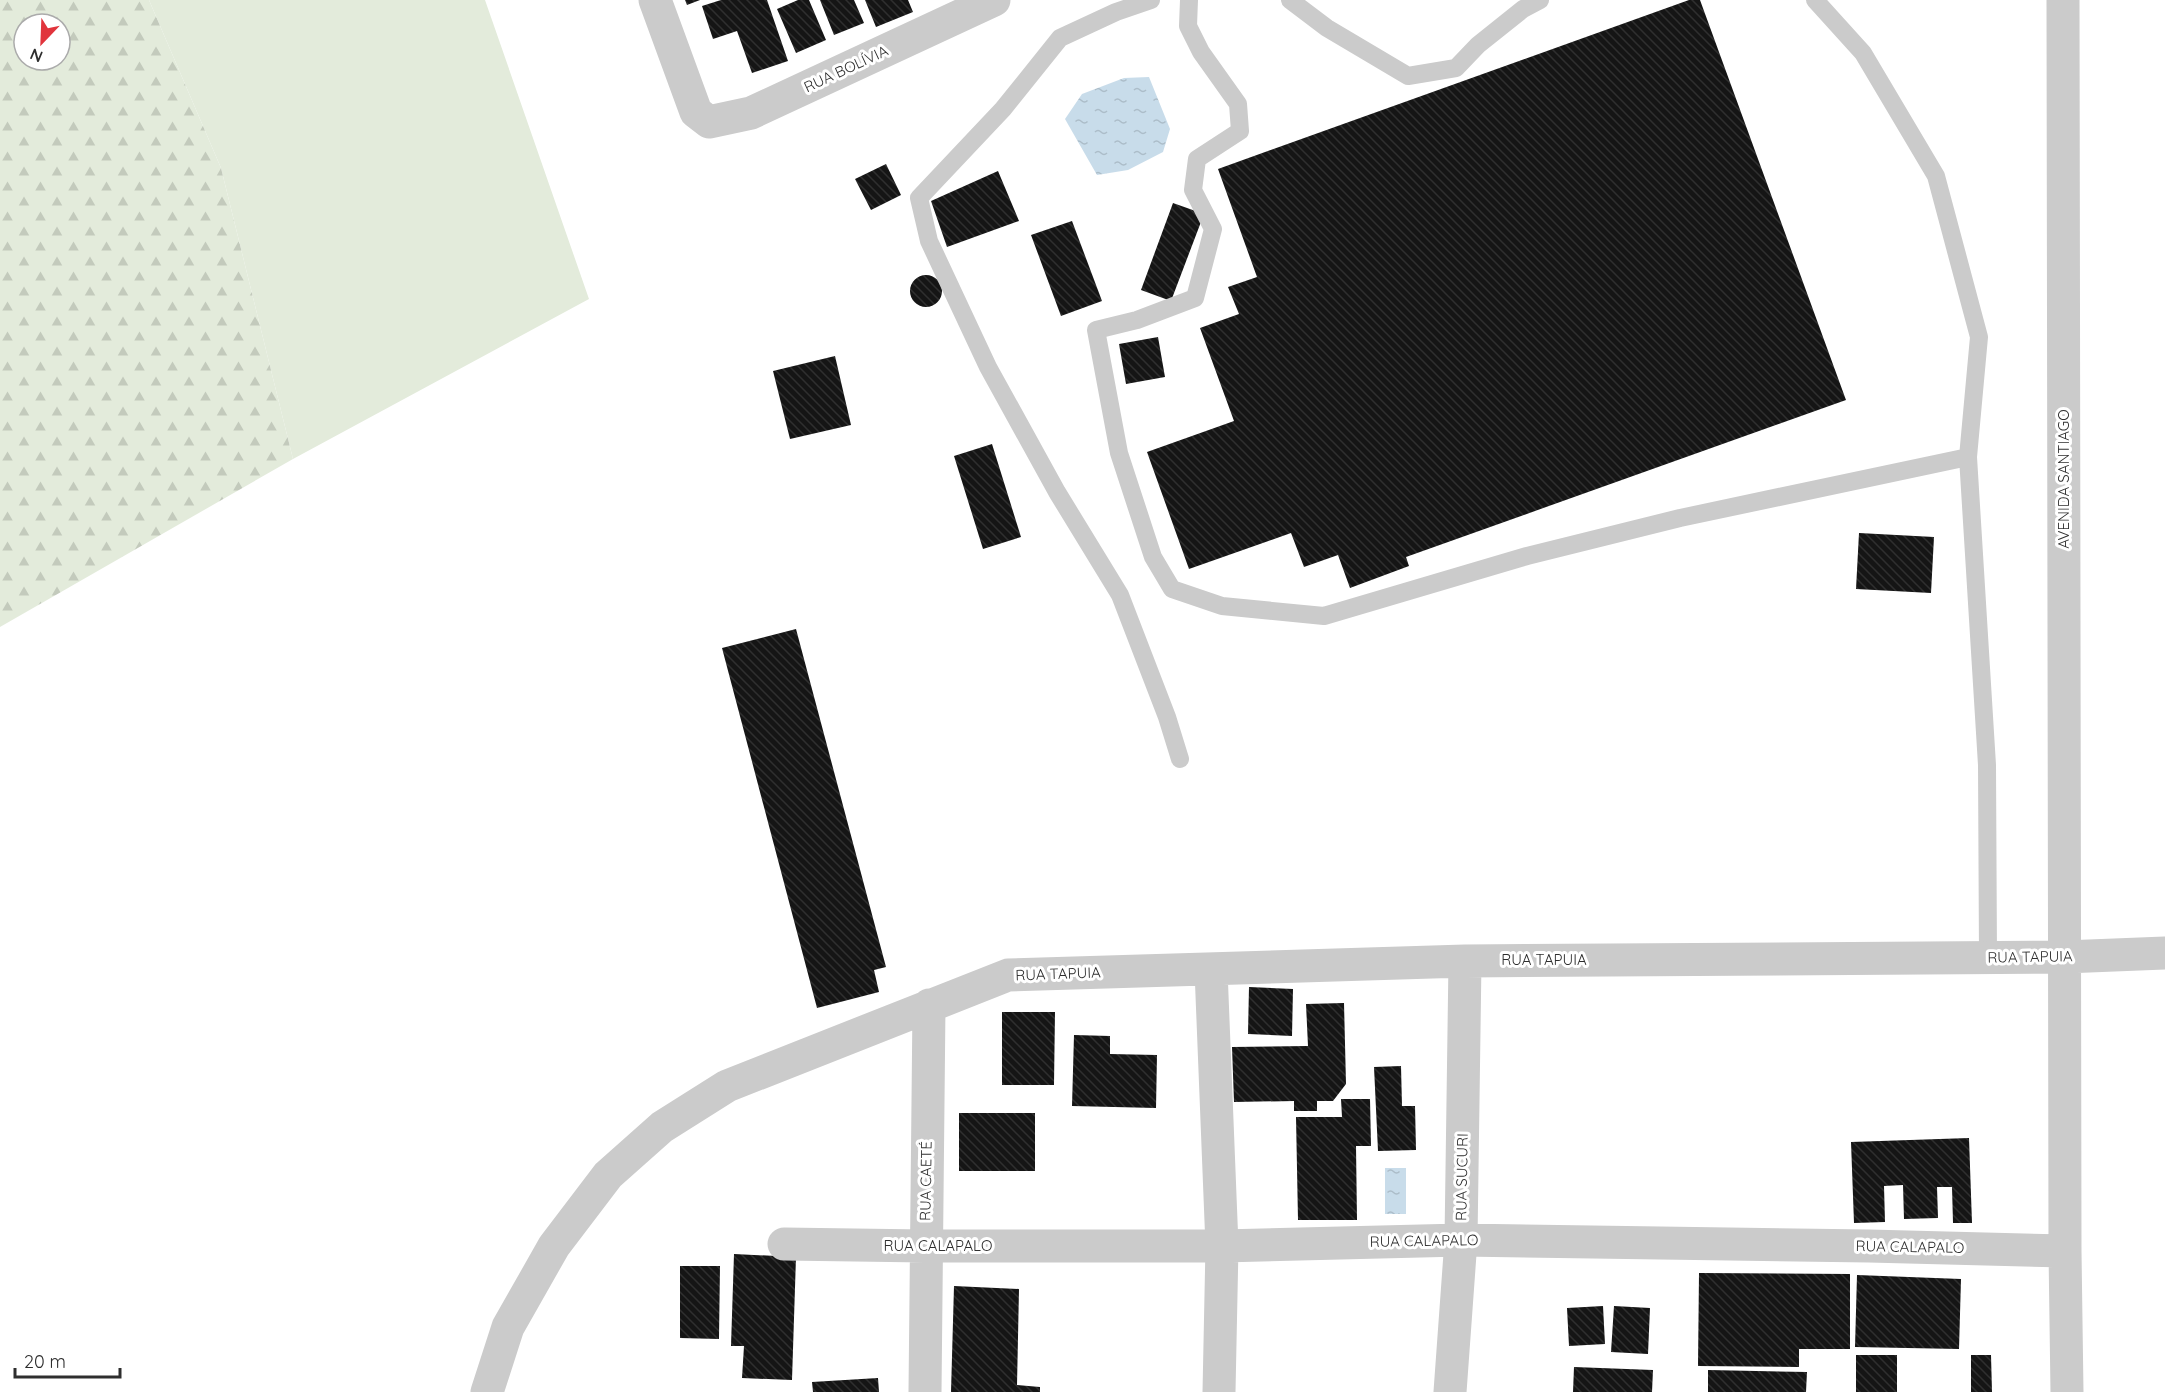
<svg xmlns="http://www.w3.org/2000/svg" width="2165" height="1392" font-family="Quicksand,sans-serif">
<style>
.grass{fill:#e3ebdb}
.forest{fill:url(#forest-firs);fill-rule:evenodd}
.water{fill:url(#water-ripples)}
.building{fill:url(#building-back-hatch)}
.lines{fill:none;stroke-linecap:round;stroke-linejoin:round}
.service{stroke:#cbcbcb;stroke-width:18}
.minor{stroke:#cbcbcb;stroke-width:33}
.labels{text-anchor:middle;stroke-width:6;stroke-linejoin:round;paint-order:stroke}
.street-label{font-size:15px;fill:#2e2e2e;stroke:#fff}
</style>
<defs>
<pattern id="forest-firs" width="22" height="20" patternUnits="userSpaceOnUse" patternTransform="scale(1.5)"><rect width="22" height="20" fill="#e3ebdb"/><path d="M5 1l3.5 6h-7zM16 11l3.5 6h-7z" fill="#c3cabc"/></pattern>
<pattern id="water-ripples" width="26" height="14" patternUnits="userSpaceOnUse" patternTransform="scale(1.5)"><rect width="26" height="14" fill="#c8dcea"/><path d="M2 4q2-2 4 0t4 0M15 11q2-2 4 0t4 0" fill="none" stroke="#acbdc9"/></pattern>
<pattern id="building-back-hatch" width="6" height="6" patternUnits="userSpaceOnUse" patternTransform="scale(1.5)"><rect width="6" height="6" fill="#151515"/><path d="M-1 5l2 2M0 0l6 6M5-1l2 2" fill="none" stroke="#2f2f2f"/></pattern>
</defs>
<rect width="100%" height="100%" fill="#fff"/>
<path class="grass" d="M149,0H485L589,299L293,459L221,168Z"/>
<path class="forest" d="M0,0H149L221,168L293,459L0,627ZM24,24H60V60H24Z"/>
<path class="water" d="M1149,77L1170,129L1163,152L1128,170L1097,175L1065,119L1082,94L1124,78Z
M1385,1168H1406V1214H1385Z"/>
<path class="building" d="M685,0H700L687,5Z
M721,0H767L788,61L752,73L737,31L713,39L702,6Z
M798,0H809L826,40L796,53L777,9Z
M820,0H854L864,23L834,35Z
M865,0H908L913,12L876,27Z
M1689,0H1700L1846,400L1406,557L1409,566L1350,588L1338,555L1304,567L1291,533L1189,569L1147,452L1234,421L1200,328L1239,314L1228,287L1257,277L1218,169Z
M886,164L901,195L871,210L855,179Z
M998,171L1019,221L947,247L931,201Z
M1173,203L1204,214L1171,301L1141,290Z
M1072,221L1102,301L1061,316L1031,235Z
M910 291a16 16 0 1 1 32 0a16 16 0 1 1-32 0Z
M1158,337L1165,377L1126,384L1119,344Z
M835,356L851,425L790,439L773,371Z
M992,444L1021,537L983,549L954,456Z
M1859,533L1934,537L1931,593L1856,589Z
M796,629L886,967L874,970L879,992L817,1008L722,648Z
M1249,987L1293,989L1292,1036L1248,1034Z
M1344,1003L1346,1084L1333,1101H1317V1111H1294V1101L1234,1102L1232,1047L1308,1046L1306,1004Z
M1002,1012H1055L1054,1085H1002Z
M1074,1035L1110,1036V1054L1157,1055L1156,1108L1072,1106Z
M1401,1066L1402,1106H1415L1416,1150L1378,1151L1374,1067Z
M1341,1099H1370L1371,1146H1356L1357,1220H1298L1296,1117H1342Z
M959,1113H1035V1171H959Z
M1969,1138L1972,1223H1953L1952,1187H1937L1938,1218L1904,1219L1903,1185L1884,1186L1885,1222L1854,1223L1851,1142Z
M734,1254L796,1257L792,1380L742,1378L744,1346H731Z
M680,1266H720L719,1339L680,1338Z
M1699,1273L1850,1274V1349H1799V1367L1698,1366Z
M1857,1275L1961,1279L1959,1349L1855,1347Z
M954,1286L1019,1289L1017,1385L1040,1387V1392H951Z
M1603,1306L1605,1344L1569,1346L1567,1308Z
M1614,1306L1650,1308L1648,1354L1611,1352Z
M1856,1355H1897V1392H1856Z
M1971,1355H1991L1992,1392H1971Z
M1574,1367L1653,1370L1652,1392H1573Z
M1708,1370L1807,1372L1806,1392H1708Z
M878,1378L879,1392H813L812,1382Z"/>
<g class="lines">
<path class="service" d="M1151,0L1116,12L1060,38L1003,109L919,198L929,241L988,367L1057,492L1120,595L1167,717L1180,759
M1189,0L1188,26L1201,52L1238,104L1240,131L1197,159L1193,190L1213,229L1195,298L1137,320L1096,330L1119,453L1153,557L1172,589L1222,606L1324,616L1527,556L1680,518L1968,457L1987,765L1988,958
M1290,0L1327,28L1408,76L1456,68L1478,45L1523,9L1540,0
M1815,0L1863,53L1936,176L1979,337L1968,457"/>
<path class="minor" d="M655,0L696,112L709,122L751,113L994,0
M2063,0L2065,1251L2067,1392
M1211,970L1222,1246L1219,1392
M784,1244L925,1246H1222L1461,1240L1869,1246L2065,1251
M487,1392L508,1327L554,1246L608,1175L662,1127L727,1086L1008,975L1465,961L2064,957L2165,953
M925,1392L929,1005
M1450,1392L1461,1240L1465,961"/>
</g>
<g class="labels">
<g class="street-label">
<text transform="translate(846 69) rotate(-25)" y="5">RUA BOLÍVIA</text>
<text transform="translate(2064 479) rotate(-90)" y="5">AVENIDA SANTIAGO</text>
<text transform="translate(2030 957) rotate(-1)" y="5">RUA TAPUIA</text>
<text x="1544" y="965">RUA TAPUIA</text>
<text transform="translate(1058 974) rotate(-2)" y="5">RUA TAPUIA</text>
<text transform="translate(1462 1177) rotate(-89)" y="5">RUA SUCURI</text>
<text transform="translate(926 1181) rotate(-89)" y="5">RUA CAETÉ</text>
<text transform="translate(1424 1241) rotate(-1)" y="5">RUA CALAPALO</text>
<text x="938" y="1251">RUA CALAPALO</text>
<text transform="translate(1910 1247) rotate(1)" y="5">RUA CALAPALO</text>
</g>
</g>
<g transform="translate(42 42) rotate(203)"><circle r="28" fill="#ffffff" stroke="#ababab" stroke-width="1.5"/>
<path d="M0-4.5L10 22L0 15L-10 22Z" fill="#e1343c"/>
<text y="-9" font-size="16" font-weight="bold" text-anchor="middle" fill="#2e2e2e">N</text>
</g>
<path d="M15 1368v9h105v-9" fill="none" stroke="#2e2e2e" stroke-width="3"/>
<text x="24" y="1368" font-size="18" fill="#2e2e2e" stroke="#ffffff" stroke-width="4.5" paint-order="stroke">20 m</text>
</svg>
